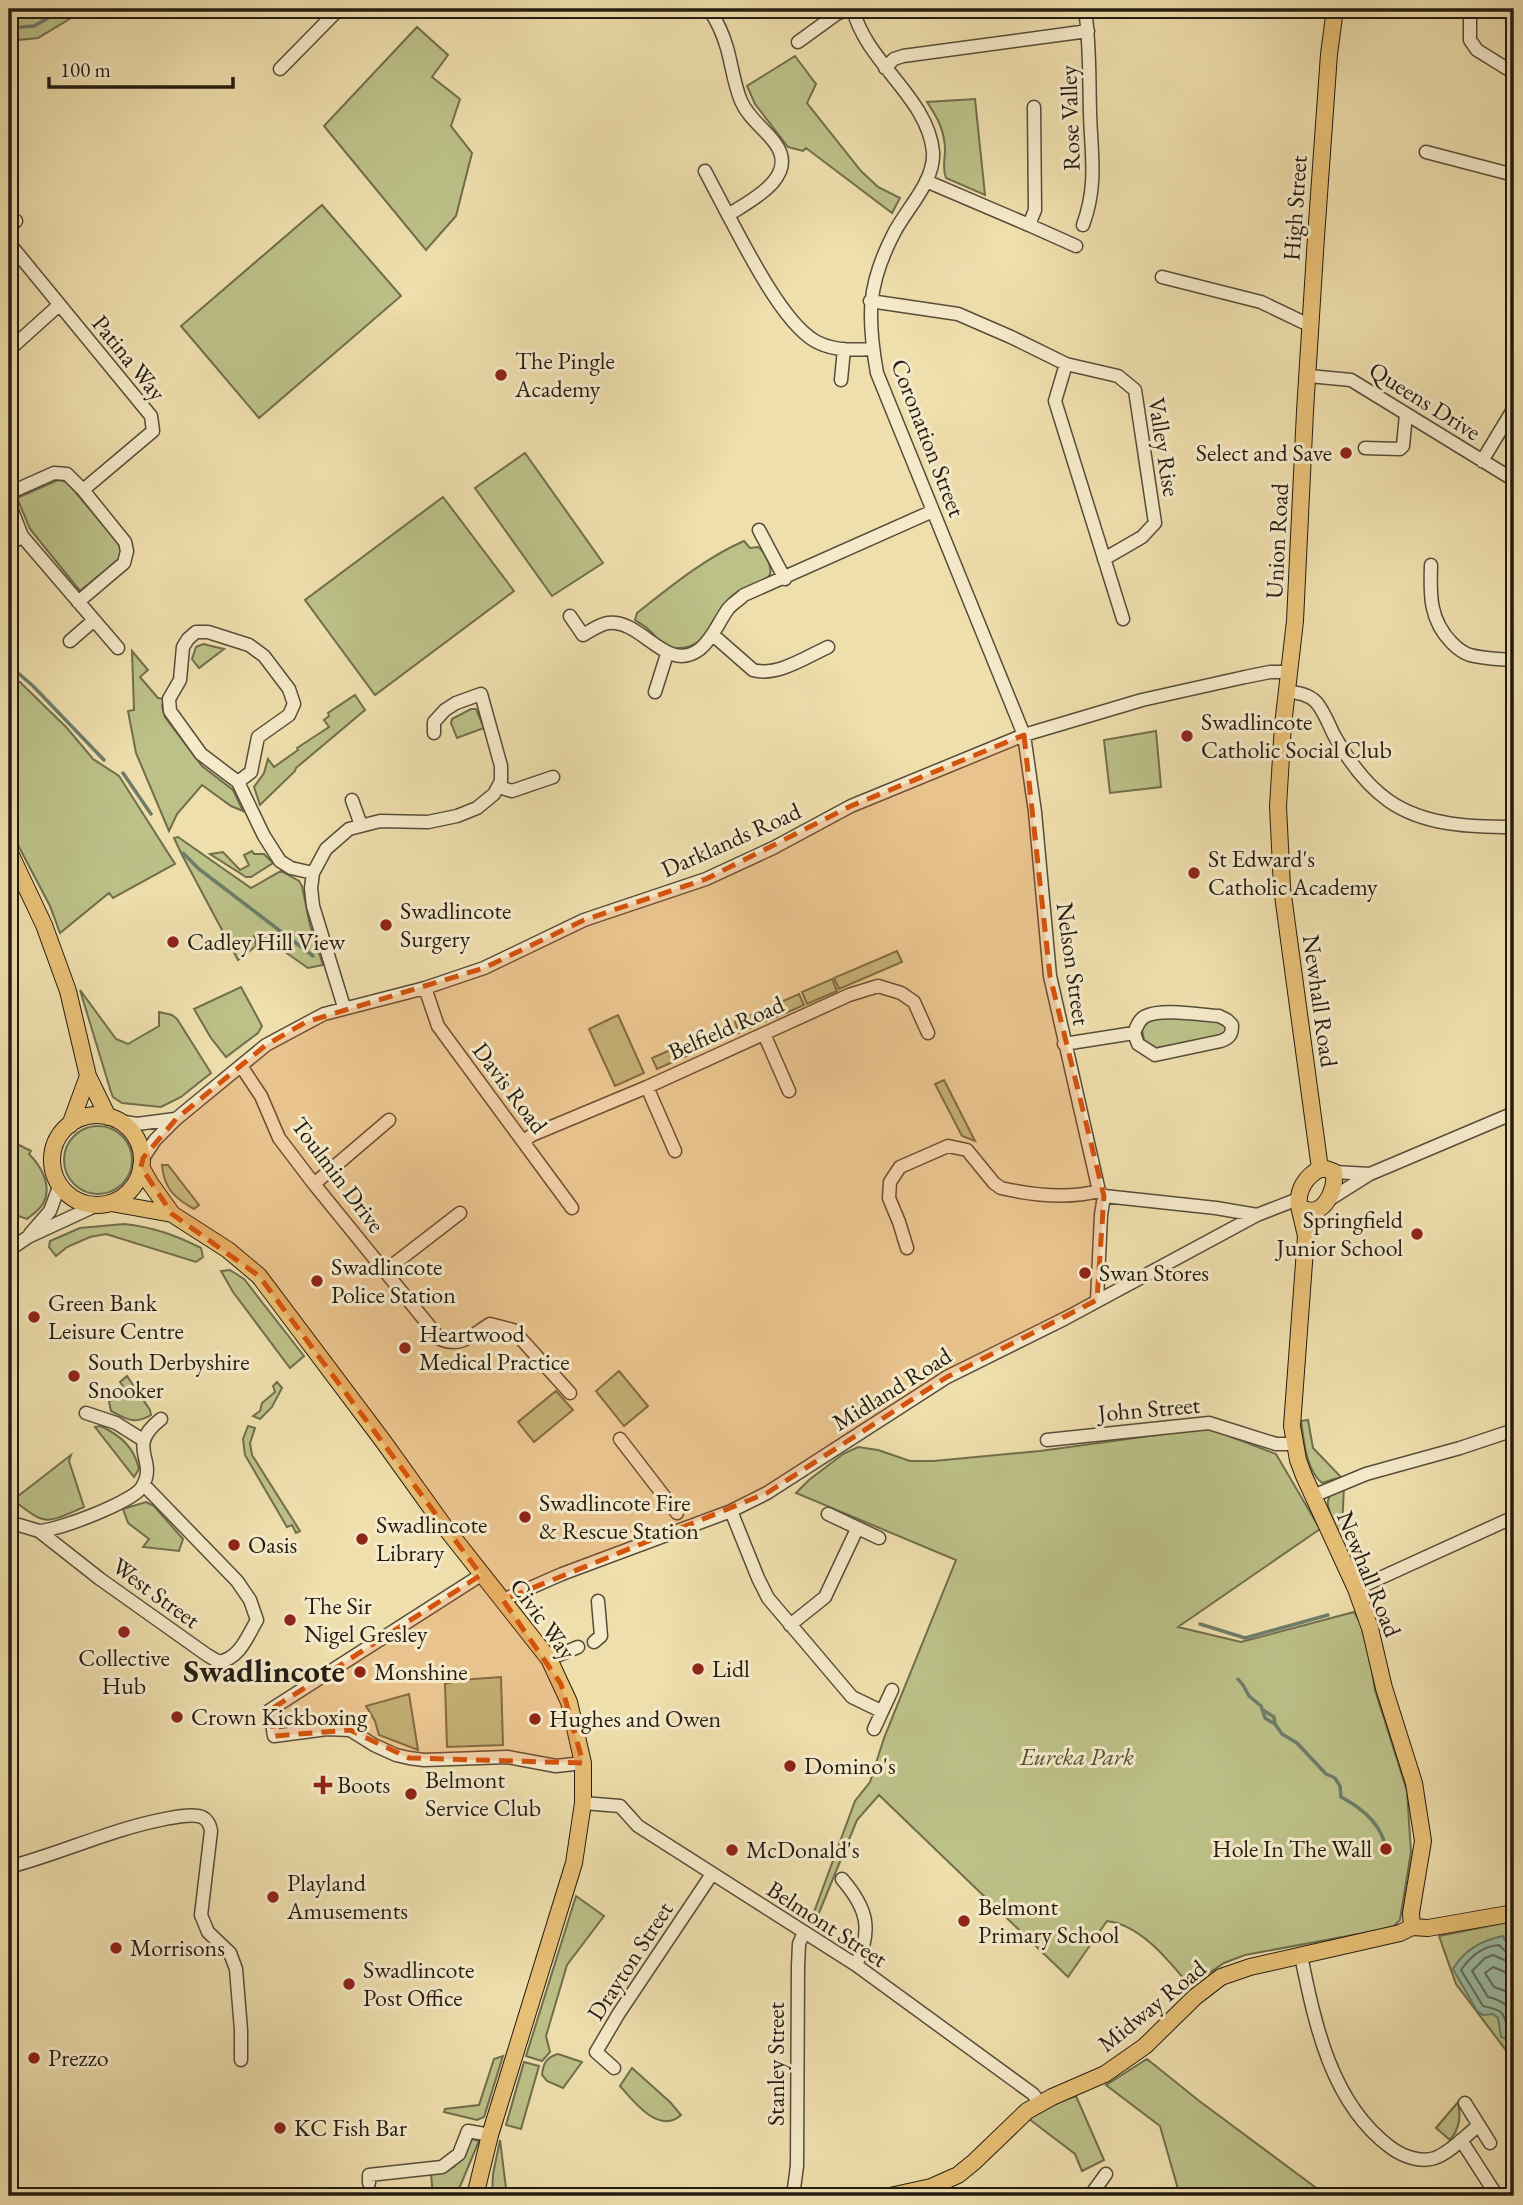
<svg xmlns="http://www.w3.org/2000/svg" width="1523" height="2205" font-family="'EB Garamond',serif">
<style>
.green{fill:#bcc188;stroke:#706e4d;stroke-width:2}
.water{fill:#9cbda4;stroke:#6c7d6a;stroke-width:2}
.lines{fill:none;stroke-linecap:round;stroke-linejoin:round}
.shore{stroke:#606c5b;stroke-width:2}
.stream{stroke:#6c7d6a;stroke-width:3.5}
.minor-casing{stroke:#574d39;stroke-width:15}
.major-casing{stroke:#241c12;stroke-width:18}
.minor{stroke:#f5eaca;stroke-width:12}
.major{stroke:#e8c076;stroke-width:16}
.marked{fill:#d4530d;fill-opacity:0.2;stroke:#d4530d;stroke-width:5;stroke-dasharray:14 9;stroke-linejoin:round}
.poi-dot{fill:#8f2418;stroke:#f5eaca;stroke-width:2.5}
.labels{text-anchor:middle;stroke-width:6;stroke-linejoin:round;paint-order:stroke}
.street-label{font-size:24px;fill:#241c12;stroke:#f5eaca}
.poi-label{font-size:24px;fill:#241c12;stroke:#f5eaca;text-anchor:start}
.park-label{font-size:24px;font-style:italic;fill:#524e35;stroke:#f5eaca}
.district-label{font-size:32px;font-weight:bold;fill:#241c12;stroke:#f5eaca}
</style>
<rect width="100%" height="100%" fill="#efdfad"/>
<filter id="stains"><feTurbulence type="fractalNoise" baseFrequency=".00286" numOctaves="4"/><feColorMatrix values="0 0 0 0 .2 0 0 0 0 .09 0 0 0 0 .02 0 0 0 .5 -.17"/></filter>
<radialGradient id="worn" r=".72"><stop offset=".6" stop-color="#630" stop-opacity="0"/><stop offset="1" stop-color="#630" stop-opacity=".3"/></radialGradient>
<path class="green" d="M9,9H86L38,38L9,41Z
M417,27L448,55L432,77L460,99L451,126L472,153L456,216L426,250L324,126Z
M795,56L816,84L807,103L861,171L878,187L900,198L892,213L806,148L803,151L788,147L755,104L747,86Z
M975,99L985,195L946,178C942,168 945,160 945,150C945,131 937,117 927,102Z
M322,205L401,296L259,418L181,326Z
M525,453L603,563L552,596L475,488Z
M58,480L67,482L119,544L121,551L119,559L80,591L30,529L17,498Z
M443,497L514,591L375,695L305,600Z
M744,541L750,548L758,547C763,550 773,567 770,574C767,584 749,586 739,591C714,604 713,648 679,648C661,649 659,638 648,629C644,625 639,623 635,620L637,613C670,587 705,558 744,541Z
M203,644L224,649L199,668L192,659L196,647Z
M132,651L148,670L140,677L158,698L164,699L162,706L165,717L202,766L233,790L243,811L231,806L202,785L177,814L169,831L136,753L128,711L134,710Z
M9,676L20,682L67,728L93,759L119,776L175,864L113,898L109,893L60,933L50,906L9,828Z
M355,695L365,710L296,768L295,771L260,805L254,787L264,773L268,759L274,767L298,750L297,748L329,727L324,720L329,716L328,713Z
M471,709H476L484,728L457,738L451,723L452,719Z
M1156,731L1161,787L1110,793L1104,740Z
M178,837L251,888L281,871L299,881L302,886L310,925L323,965L308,968L258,933L254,936L256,946L238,960L181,853L174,838Z
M252,851L254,854H264L273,863L251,877H246L210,854L223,852L240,870L249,865L244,855Z
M897,951L902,962L839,989L834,978Z
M832,979L837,991L807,1004L802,992Z
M241,987L262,1026L258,1033L226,1057L211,1038L194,1009Z
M80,990L116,1039L128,1044L159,1026V1012L172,1015L177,1019L211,1073L181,1097L161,1107L122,1103L113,1097L111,1092Z
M799,994L804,1005L772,1019L767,1008Z
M765,1009L770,1019L739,1033L735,1022Z
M618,1015L644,1073L615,1086L589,1029Z
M1159,1017L1220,1021L1227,1024L1224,1035L1156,1048L1144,1040L1142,1030L1146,1022Z
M732,1024L736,1034L707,1047L702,1036Z
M700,1037L705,1048L657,1069L652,1058Z
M944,1080L975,1141L962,1136L935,1084Z
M64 1160a34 34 0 1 1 68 0a34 34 0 1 1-68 0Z
M9,1140L31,1151L29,1154C41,1166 52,1185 44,1202C40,1210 33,1214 27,1219L9,1213Z
M162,1165H168L199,1205L194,1209C174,1198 164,1188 162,1165Z
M124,1224C153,1227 175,1235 201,1248L203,1257L196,1262L106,1234L90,1237L67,1247L56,1256L49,1247L50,1241L80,1228Z
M230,1270L244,1279L304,1356L290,1368L233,1292L221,1271Z
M619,1371L648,1406L624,1426L596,1391Z
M127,1376L150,1410L151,1415C135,1425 126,1419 111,1411L109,1402L125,1389L120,1382Z
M277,1382L282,1388L272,1407L260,1419L253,1416L260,1411L262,1403L275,1392L273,1386Z
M556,1391L573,1410L534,1442L518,1422Z
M1308,1420L1313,1448L1341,1477L1322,1483C1306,1470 1304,1441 1301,1421Z
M101,1426C121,1436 134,1447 139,1469L134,1477L95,1427Z
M248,1426L255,1428L250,1443L252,1455L300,1531L296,1533L292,1525L287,1527L245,1455L243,1439Z
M1208,1428L1276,1454L1320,1529L1178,1627L1241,1642L1354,1612L1366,1632L1375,1690L1407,1791L1411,1852L1400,1920L1394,1926L1386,1929L1245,1955L1224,1963L1190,1986C1169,1961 1141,1925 1107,1921L1068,1977L879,1795L857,1820L814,1925L810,1923L855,1801L870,1782L884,1738L956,1560L796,1493L809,1480L843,1454L858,1447L878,1450L910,1461H934L1040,1451Z
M71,1455L69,1461L84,1507C45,1524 47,1526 13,1500Z
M1344,1486L1342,1529L1337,1530C1329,1509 1318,1497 1344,1486Z
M146,1502L154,1506L183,1539L179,1551L143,1547L149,1539L128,1523L123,1509Z
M501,1677L503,1745L447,1747L445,1684L459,1680Z
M409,1694L418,1750L379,1735L375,1721L366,1706Z
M576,1896L604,1916L567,1965L546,2036L550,2052L542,2061L526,2056Z
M1514,1921V2061L1456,1984L1439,1936Z
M558,2054L582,2062L563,2088L547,2081L542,2075C543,2063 547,2057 558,2054Z
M503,2056L484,2117L477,2120L444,2112L445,2109L479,2105L494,2059Z
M1147,2059L1198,2100L1327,2196H1180L1160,2126L1106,2085Z
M524,2062L539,2066L521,2129L506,2125Z
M632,2068L670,2102L681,2115C659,2135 633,2101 620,2086Z
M1076,2096L1104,2160L1082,2171L1075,2154L1029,2119L1061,2101Z
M1458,2102C1461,2116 1460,2128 1450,2140L1436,2128Z
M472,2139L479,2141L456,2196H433L431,2174L454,2167Z
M500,2140L507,2196H492L493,2174Z"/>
<path class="water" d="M1503,1936L1508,1945L1514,1948V2036L1507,2039L1501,2037L1498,2018L1493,2014L1483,2015L1477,2011L1453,1969C1464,1950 1483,1940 1503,1936Z"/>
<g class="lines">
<path class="shore" d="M1514,1954L1505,1951L1499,1945C1483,1946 1470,1957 1461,1970L1483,2006C1499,2010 1504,2009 1507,2028L1514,2029
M1514,1962L1506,1961L1493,1955L1485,1958L1472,1971L1488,1997C1501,2000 1510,2005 1514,2019
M1514,1973L1505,1972L1493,1967L1485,1973L1494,1987L1505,1991L1514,1998"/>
<path class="stream" d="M9,28L34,26L64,9
M9,665L33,686L104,760
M123,773L151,814
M183,853L199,869L313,956
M1200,1624L1245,1638L1328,1615
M1238,1679L1243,1685L1249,1696L1261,1706L1265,1718L1275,1724L1282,1734L1297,1743L1326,1774L1335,1778L1340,1786L1341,1797C1362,1808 1382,1824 1386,1849
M1263,1710L1274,1717L1275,1724"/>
<g class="minor-casing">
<path id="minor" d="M709,9C717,21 723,34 727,48C732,66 734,84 741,101C749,119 764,128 775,143C800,177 750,201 728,215C746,248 785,328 819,343C836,351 854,350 873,349
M853,9C866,63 928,97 933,152C935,181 907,208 894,233C867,285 867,317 877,373L1024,735L1035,812L1050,976L1099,1191L1104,1196L1216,1208L1257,1215
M1470,9V40L1477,50L1514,73
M798,42L838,13L852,9
M885,68L894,59L903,56L1088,31
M280,69L339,9
M1426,152L1514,175
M705,171L728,215
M926,181L1029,225L1035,210L1034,107
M1029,225L1076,246
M1083,225C1098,184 1091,154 1090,112C1089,77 1090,43 1085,9
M9,227L16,221
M9,243L151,416L153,431L83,490
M1162,277L1261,302L1311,326
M870,301L958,314L1011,337L1066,364L1118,376L1135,390L1155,523L1142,537L1104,559
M9,350L59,305
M1066,364L1055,401L1123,619
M1309,376L1351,380L1514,480
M841,380L844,349
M1365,448L1400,449L1403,446L1406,414
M1482,461L1514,408
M9,493L54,473L67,474L83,490L125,542L127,551L124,563L78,602
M9,503L22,536L118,648
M759,530L785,579
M9,545L22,536
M1431,565C1430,594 1429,620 1452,643C1457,648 1463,653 1470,655C1484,659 1500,659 1514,660
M570,616L583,635C590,631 600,624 608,623C643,619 666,675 700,649C713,638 718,623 728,609C732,604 739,600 744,595L933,511
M713,635L753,670C777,677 806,657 828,647
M70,641L93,621
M655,692L667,654
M1286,692C1298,692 1308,694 1316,702C1324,711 1329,725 1334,735C1348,760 1366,785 1389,801C1425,826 1472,827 1514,827
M238,782L251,772L258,737L289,715L294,704L289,689L264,656L249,645L208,632H196L188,639L183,647L180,680L169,699L170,711L201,754L238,782L264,836L280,861L291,868L313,873
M499,787L512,791L553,777
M352,800L361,825
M425,988L438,1026L572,1208
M344,1007L313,906L311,888L313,873L326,849L349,829L380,821L428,822L457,816L477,808L494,794L501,781V766L481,694L456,703L445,710L434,722V733
M764,1034L789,1091
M1064,1044L1134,1033C1137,1026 1139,1019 1146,1016C1162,1008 1201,1015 1219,1016L1227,1020L1232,1025C1232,1034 1230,1038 1221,1041L1155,1055L1138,1044L1134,1033
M241,1066L261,1096L279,1138L314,1184L440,1339C461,1348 472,1335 490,1324L513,1330L570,1393
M647,1087L675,1151
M118,1121L137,1124L175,1119
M524,1141L532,1135L647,1087L849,995L878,986L901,993L914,1002L928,1033
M143,1158L155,1140L176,1119L266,1045L324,1014L425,988L484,968L584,920L706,879L773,848L851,806L1024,735L1142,700L1245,677L1270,672H1290
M1334,1172L1370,1174
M314,1184L389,1120
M1327,1201L1370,1174L1514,1113
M30,1234L50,1211L60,1184
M907,1248L899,1222L889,1198L890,1182L900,1167L948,1146L967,1150L994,1183L1001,1188C1032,1195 1068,1199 1099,1191
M9,1250L28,1237L95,1206
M385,1271L460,1213
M1097,1300L1101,1215L1104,1196
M86,1413L116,1423L143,1440
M620,1439L677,1513
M1047,1440L1209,1423L1276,1444H1294
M1313,1496L1366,1474L1460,1448L1514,1430
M731,1511L758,1578L768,1598L852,1697L881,1711
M828,1514L879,1538
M9,1522L39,1531L100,1579L207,1655L219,1662C240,1658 247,1637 257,1620L250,1600L237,1581L144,1485
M39,1531C59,1530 133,1502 142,1487C159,1459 124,1448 161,1419
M481,1575L270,1710L274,1736L327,1729L350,1730L374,1745L396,1755L409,1758L424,1760L507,1757L556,1766L583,1763
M1356,1589L1514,1517
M503,1600L562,1574L731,1511L767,1493L947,1377L1066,1318L1257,1215L1298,1199
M790,1625L825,1597L857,1529
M594,1642L601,1636L598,1601
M549,1659L578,1647
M874,1729L892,1690
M583,1803L620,1806L638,1826L856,1965L1033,2094L1040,2103
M9,1867C62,1853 112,1829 165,1819C175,1817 188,1814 198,1816C206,1817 210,1824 211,1831L201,1915L208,1932L230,1953L236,1969L241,2030V2060
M842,1879C867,1908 873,1929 856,1965
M1301,1956C1315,2024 1331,2103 1390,2147C1402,2156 1420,2163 1435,2158C1451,2152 1465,2136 1478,2126
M614,2068L596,2052L619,2013L712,1874
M1465,2103L1490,2143
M1461,2140L1497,2196
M369,2183V2175L442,2167L459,2154L468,2131L490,2135
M793,2196L797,2166L798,1966L799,1944L804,1932
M1090,2196L1106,2174"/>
</g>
<g class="major-casing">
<path id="major" d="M9,851L44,925L68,991L88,1076L108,1117
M52 1160a45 45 0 1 1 90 0a45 45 0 1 1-90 0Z
M70,1125L88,1076
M141,1167L150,1183L172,1214L228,1250L259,1276L383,1441L444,1526L549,1659L569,1702L583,1763V1803L574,1863L490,2135L475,2196
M1320,1169L1282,888L1278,806L1283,725L1295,621L1305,411L1316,237L1329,54L1335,9
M1320,1169H1326L1334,1172C1337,1191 1321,1223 1299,1206C1297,1190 1306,1176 1320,1169Z
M111,1203L172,1214
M1299,1206L1306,1236L1292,1426L1298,1460L1304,1476L1356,1589L1370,1628L1384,1688L1414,1783L1423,1841L1411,1913L1412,1927
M890,2196L931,2187L958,2175L974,2162L1027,2111L1052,2097L1105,2074L1145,2046L1195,1997L1221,1977L1250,1967L1400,1933L1412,1927L1428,1928L1514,1913"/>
</g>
<use href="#minor" class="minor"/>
<use href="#major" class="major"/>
</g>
<path class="marked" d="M1024,735L1050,976L1104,1196L1097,1300L947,1377L767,1493L503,1600L561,1684L583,1763L409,1758L350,1730L274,1736L270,1710L481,1575L259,1276L172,1214L141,1167L143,1158L176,1119L266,1045L306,1022L484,968L584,920L706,879L851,806Z"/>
<g class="poi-dot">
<circle cx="501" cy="375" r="7"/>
<circle cx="1346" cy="453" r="7"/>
<circle cx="1187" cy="736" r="7"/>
<circle cx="1194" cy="873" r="7"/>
<circle cx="386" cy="925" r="7"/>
<circle cx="173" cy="942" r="7"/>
<circle cx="1417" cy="1234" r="7"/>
<circle cx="1085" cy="1273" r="7"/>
<circle cx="317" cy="1281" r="7"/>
<circle cx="34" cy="1317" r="7"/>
<circle cx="405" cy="1348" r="7"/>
<circle cx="74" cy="1376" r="7"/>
<circle cx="525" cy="1517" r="7"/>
<circle cx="362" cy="1539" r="7"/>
<circle cx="234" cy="1545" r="7"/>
<circle cx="290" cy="1620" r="7"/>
<circle cx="124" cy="1632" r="7"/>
<circle cx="698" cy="1669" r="7"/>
<circle cx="360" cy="1672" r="7"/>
<circle cx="177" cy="1717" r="7"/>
<circle cx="535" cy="1719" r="7"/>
<circle cx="790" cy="1766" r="7"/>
<path d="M319.5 1774.5h7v7h7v7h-7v7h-7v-7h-7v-7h7z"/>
<circle cx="411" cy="1794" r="7"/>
<circle cx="1386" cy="1849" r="7"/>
<circle cx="732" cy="1850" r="7"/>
<circle cx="273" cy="1897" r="7"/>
<circle cx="964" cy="1921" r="7"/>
<circle cx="116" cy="1948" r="7"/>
<circle cx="349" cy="1984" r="7"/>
<circle cx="34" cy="2058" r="7"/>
<circle cx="280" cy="2128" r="7"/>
</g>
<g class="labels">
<g class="street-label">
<text transform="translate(1070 118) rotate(-92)" y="8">Rose Valley</text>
<text transform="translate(1295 208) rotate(-86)" y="8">High Street</text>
<text transform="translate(129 358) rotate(51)" y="8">Patina Way</text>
<text transform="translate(1425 401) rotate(32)" y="8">Queens Drive</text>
<text transform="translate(928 438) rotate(69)" y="8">Coronation Street</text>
<text transform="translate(1164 447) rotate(81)" y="8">Valley Rise</text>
<text transform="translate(1277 541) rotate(-87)" y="8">Union Road</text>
<text transform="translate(731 840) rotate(-24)" y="8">Darklands Road</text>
<text transform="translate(1073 964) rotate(82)" y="8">Nelson Street</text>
<text transform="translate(1320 1001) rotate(82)" y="8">Newhall Road</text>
<text transform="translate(726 1028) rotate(-24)" y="8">Belfield Road</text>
<text transform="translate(510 1088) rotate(53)" y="8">Davis Road</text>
<text transform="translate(338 1175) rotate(53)" y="8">Toulmin Drive</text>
<text transform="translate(892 1389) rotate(-32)" y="8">Midland Road</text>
<text transform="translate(1149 1409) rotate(-5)" y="8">John Street</text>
<text transform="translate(1369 1574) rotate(68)" y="8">Newhall Road</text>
<text transform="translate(156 1593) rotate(36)" y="8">West Street</text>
<text transform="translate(543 1619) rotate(54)" y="8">Civic Way</text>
<text transform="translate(827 1924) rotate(33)" y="8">Belmont Street</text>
<text transform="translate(630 1961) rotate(-57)" y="8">Drayton Street</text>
<text transform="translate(1152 2006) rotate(-39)" y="8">Midway Road</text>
<text transform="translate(776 2064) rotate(-90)" y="8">Stanley Street</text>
</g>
<g class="poi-label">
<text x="515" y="369">The Pingle<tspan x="515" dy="28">Academy</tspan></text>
<text x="1332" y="461" text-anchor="end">Select and Save</text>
<text x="1201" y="730">Swadlincote<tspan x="1201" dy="28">Catholic Social Club</tspan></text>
<text x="1208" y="867">St Edward's<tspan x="1208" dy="28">Catholic Academy</tspan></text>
<text x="400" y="919">Swadlincote<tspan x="400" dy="28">Surgery</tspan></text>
<text x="187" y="950">Cadley Hill View</text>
<text x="1403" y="1228" text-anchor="end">Springfield<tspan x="1403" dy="28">Junior School</tspan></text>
<text x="331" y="1275">Swadlincote<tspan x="331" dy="28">Police Station</tspan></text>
<text x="1099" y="1281">Swan Stores</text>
<text x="48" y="1311">Green Bank<tspan x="48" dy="28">Leisure Centre</tspan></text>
<text x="419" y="1342">Heartwood<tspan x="419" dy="28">Medical Practice</tspan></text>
<text x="88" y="1370">South Derbyshire<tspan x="88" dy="28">Snooker</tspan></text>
<text x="539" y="1511">Swadlincote Fire<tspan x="539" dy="28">&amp; Rescue Station</tspan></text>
<text x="376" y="1533">Swadlincote<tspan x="376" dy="28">Library</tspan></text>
<text x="248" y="1553">Oasis</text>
<text x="304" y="1614">The Sir<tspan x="304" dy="28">Nigel Gresley</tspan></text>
<text x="124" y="1666" text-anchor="middle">Collective<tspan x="124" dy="28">Hub</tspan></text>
<text x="712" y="1677">Lidl</text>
<text x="374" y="1680">Monshine</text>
<text x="191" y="1725">Crown Kickboxing</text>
<text x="549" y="1727">Hughes and Owen</text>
<text x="804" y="1774">Domino's</text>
<text x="425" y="1788">Belmont<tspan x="425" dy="28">Service Club</tspan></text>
<text x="337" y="1793">Boots</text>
<text x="1372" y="1857" text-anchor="end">Hole In The Wall</text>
<text x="746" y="1858">McDonald's</text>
<text x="287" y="1891">Playland<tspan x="287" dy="28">Amusements</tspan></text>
<text x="978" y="1915">Belmont<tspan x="978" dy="28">Primary School</tspan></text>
<text x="130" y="1956">Morrisons</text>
<text x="363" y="1978">Swadlincote<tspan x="363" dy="28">Post Office</tspan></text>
<text x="48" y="2066">Prezzo</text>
<text x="294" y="2136">KC Fish Bar</text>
</g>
<g class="park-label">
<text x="1077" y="1765">Eureka Park</text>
</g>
<g class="district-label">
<text x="264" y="1682">Swadlincote</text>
</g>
</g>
<rect width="1523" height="2205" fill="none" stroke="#efdfad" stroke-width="35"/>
<rect x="10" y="10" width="1502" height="2184" fill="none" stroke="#241c12" stroke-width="3.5"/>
<rect x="18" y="18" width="1488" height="2170" fill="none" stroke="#241c12" stroke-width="2"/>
<path d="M49 77v10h184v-10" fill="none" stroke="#241c12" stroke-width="3.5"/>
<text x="60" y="77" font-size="21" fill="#241c12" stroke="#f5eaca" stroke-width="5" paint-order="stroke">100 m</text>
<rect width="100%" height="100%" filter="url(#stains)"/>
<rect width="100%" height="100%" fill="url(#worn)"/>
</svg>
